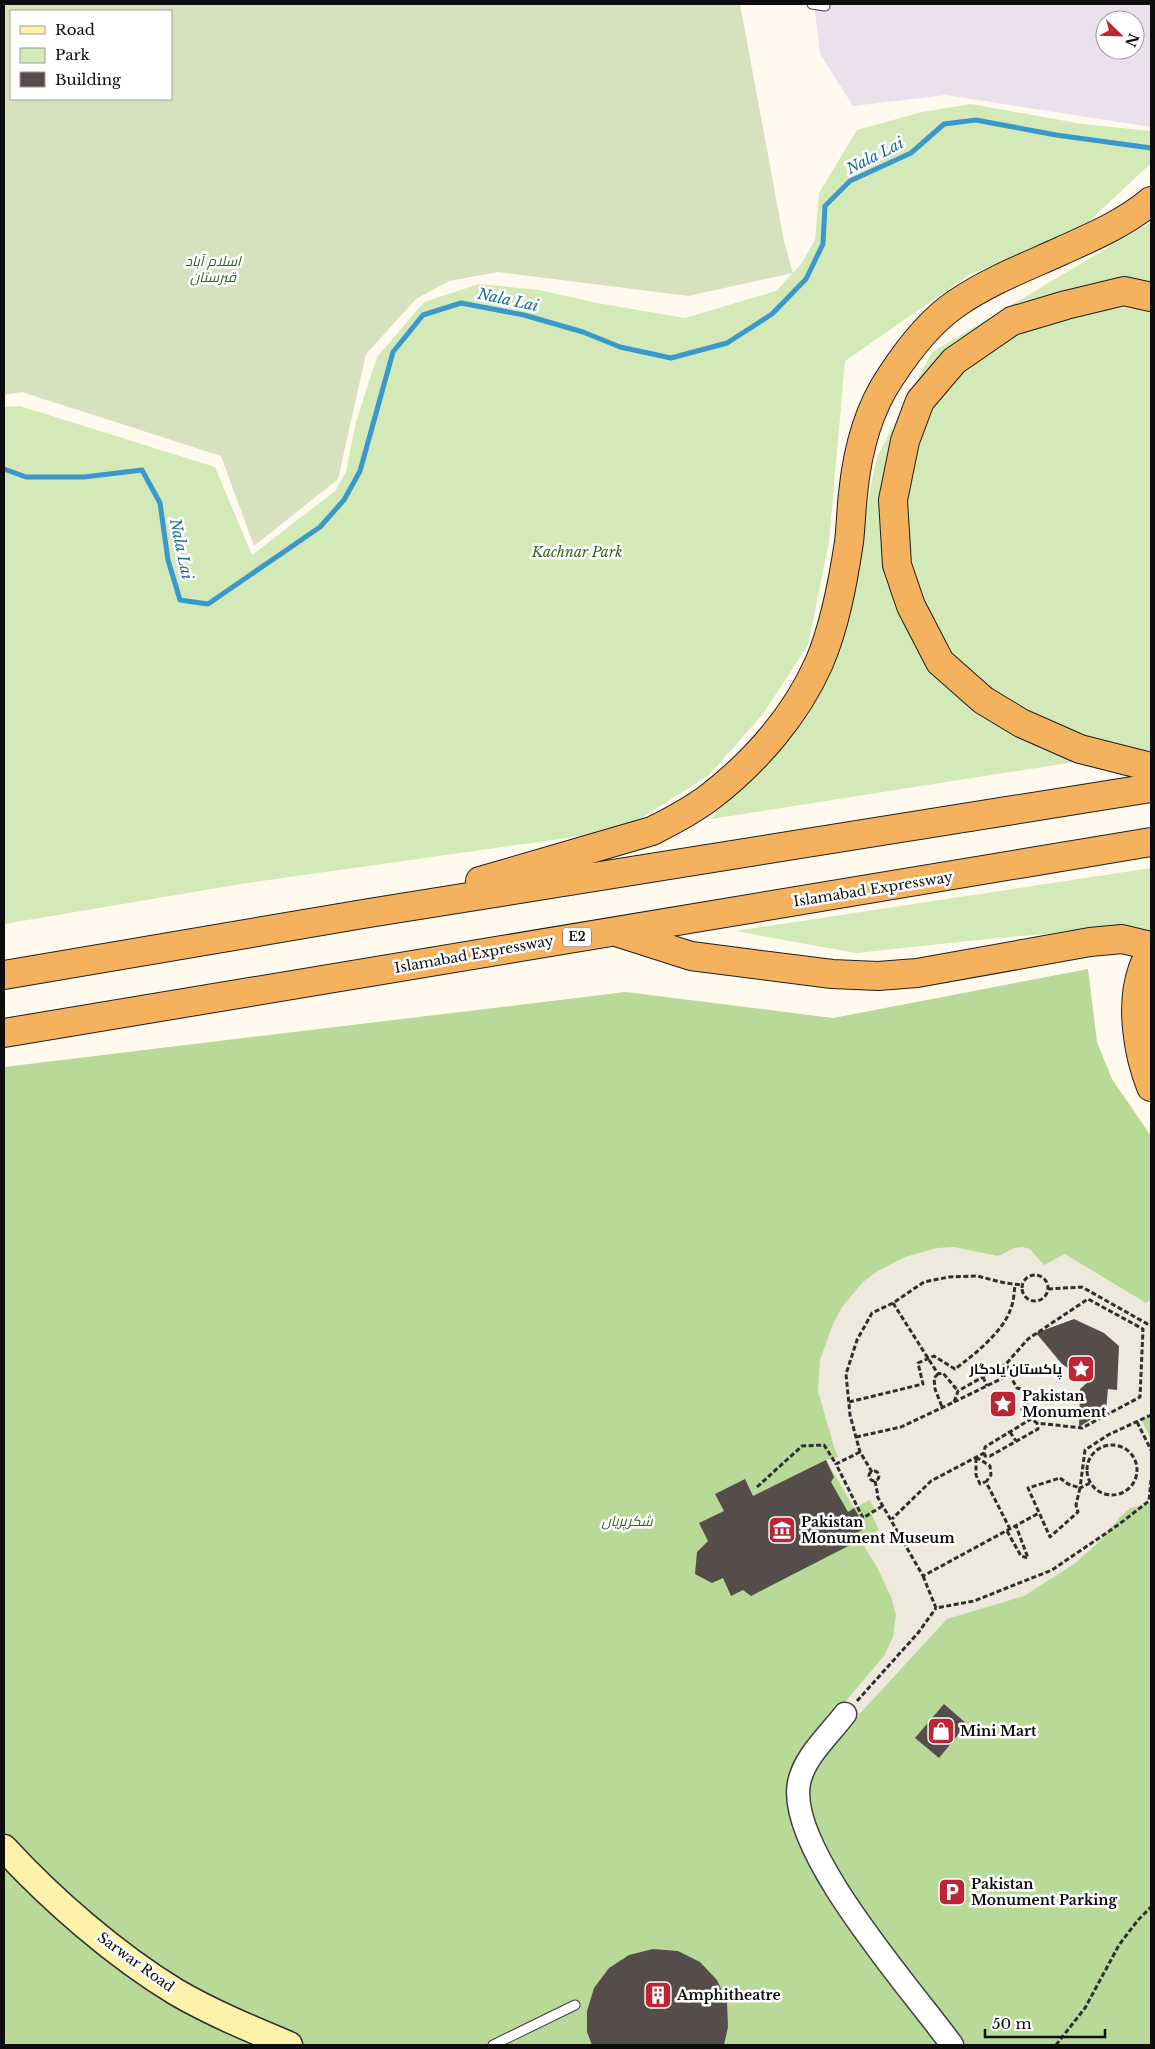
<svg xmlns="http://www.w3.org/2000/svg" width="1155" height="2049" font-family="'Libre Baskerville',Cairo,serif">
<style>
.industrial{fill:#eae1ec;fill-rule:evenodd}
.green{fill:#d3e9b7}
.forest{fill:#b8d997}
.cemetery{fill:#d7e0bf;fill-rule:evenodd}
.plaza{fill:#eee9dd}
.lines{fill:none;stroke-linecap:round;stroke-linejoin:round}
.stream{stroke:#3a98cc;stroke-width:5}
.building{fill:#554d49}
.service-casing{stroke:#404040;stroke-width:11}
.tertiary-casing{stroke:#404040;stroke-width:25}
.secondary-casing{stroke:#2f2f2f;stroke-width:29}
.trunk-casing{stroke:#1e1e1e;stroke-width:30}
.path{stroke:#2f2f2f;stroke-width:3;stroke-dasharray:5 2.5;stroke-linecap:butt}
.service{stroke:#fff;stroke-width:9}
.tertiary{stroke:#fff;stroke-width:22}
.secondary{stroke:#fef1a9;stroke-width:26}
.trunk{stroke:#f5b25e;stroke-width:28}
.labels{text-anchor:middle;stroke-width:5;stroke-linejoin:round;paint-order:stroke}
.shield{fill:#fff;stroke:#565656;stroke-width:1}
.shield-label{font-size:12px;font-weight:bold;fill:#0d0d0d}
.park-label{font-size:14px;font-style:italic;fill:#30641e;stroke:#fff}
.street-label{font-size:14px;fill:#0d0d0d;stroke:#fff}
.poi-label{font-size:14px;font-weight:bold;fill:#0d0d0d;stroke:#fff;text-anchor:start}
.water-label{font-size:15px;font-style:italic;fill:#18699d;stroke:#fff}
</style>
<rect width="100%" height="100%" fill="#fffaed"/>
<path class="industrial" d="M814,4H1151V127L946,95L853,106L820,54ZM1105,20H1135V50H1105Z"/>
<path class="green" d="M971,104L1082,124L1151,131V163L1081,229L969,275L845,361L829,542L808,645L763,714L709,775L623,830L247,883L4,924V407L20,406L215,467L252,555L335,491L346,472L356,422L377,357L424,302L479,284L539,290L597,303L685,318L776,291L801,264L815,240L819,193L857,130L922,112Z
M1151,222V750L711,819L832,667L877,457L932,352Z
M1151,868V932L1132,927L997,938L856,953L735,931Z"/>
<path class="forest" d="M1088,969L1097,1042L1112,1079L1151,1136V2045H4V1067L626,992L833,1018Z"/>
<path class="cemetery" d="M4,4H740L784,241L793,273L688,296L498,272L449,281L416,299L366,354L338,479L254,546L221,456L22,392L4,395ZM11,11H171V99H11Z"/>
<path class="plaza" d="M954,1247L998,1256L1014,1248L1023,1247L1030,1249L1044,1265L1065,1254L1146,1303L1151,1300V1414L1142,1421L1150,1437L1151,1436V1503L1130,1508L1120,1517L1099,1542L1074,1564L1024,1596L947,1619L853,1721L839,1709L884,1656L893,1637L896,1615L891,1597L877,1567L860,1540L879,1530L871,1513L875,1510L870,1500L854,1508L826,1460L838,1457L834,1447L818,1391L820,1360L833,1324L842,1307L862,1283L876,1272L905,1257L937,1248Z"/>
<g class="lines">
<path class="stream" d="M4,469L26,477H84L142,470L160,503L168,560L180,600L208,604L320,527L344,500L360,471L393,352L423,315L461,303L524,315L583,332L620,347L671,358L727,343L772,314L806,279L823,244L825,206L850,181L911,153L944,124L976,120L1056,135L1151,148"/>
</g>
<path class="building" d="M1074,1319L1104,1333L1119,1346L1117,1390L1108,1389L1106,1410L1079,1427L1080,1389L1088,1382L1062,1364L1036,1333Z
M826,1460L834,1477L831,1482L848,1512L854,1508L866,1528L858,1532L860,1540L751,1596L743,1590L731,1596L723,1578L712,1583L695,1574L697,1552L708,1541L699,1523L724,1511L715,1494L745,1479L753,1496Z
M944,1704L967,1724L939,1758L915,1738Z
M653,1949L678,1951L700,1962L717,1980L727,2002L728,2027L724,2045H592L587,2032V2011L594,1988L609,1968L629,1955Z"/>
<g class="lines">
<g class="service-casing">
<path id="service" d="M812,4L825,6
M493,2045L575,2005"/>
</g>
<g class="tertiary-casing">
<path id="tertiary" d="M845,1714C829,1735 804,1757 799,1783C786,1849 913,1991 952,2045"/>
</g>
<g class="secondary-casing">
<path id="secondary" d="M4,1848C52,1900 115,1955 176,1992C212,2013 251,2029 289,2045"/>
</g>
<g class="trunk-casing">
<path id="trunk" d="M1151,297L1124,291L1066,305L1012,321L954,361L920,401L905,441L893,500L897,565L911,606L940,662L983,700L1021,723L1080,749L1151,767
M480,881L652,831C672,821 693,810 711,796C756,761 796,715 819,663C835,626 843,582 849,542C851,526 851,510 853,494C857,453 867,411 891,376C908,350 930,321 957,303C989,281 1026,267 1061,251C1092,237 1125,223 1151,201
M619,933L691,956L832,974L878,976L917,973L1090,942L1122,939L1151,946
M1151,949C1148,957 1144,964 1142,971C1130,1006 1138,1054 1151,1087
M4,975L369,913L1151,788
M4,1033L1151,842"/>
</g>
<path class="path" d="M1022 1288a13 13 0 1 1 26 0a13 13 0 1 1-26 0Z
M1048,1289L1082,1287L1151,1326
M893,1303L938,1374L943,1373L958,1391
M938,1374L934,1378L935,1389L942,1407
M1009,1374L1017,1388L1028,1391L1027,1407L1022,1409L1029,1420
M983,1377L987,1386
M849,1402L923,1384L918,1363L934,1356L955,1369C974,1355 1004,1331 1011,1308C1014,1301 1014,1292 1015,1285
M954,1402L1011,1374L1006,1364
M1137,1422L1151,1450
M1010,1432L1016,1441
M856,1437L901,1427L954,1402L958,1391L1006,1364L1028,1339L1088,1299L1143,1329L1140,1397L1082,1428L1037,1423L1031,1419L985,1447L984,1453L931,1481L892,1519
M1087 1470a25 25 0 1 1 50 0a25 25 0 1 1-50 0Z
M860,1452L836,1464L863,1518L884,1505
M984,1453L985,1456H990L1038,1429L1037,1423
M976,1457L990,1466L991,1475L986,1482L1010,1529
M976,1458V1475L980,1484L985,1482
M869 1476a5 5 0 1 1 10 0a5 5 0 1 1-10 0Z
M872,1472L860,1452L850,1415L846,1374L857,1340L872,1313L893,1303L924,1282L949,1277L977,1276L1005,1283L1022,1285
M1060,1478L1068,1484L1080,1488L1076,1505L1078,1512L1050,1537L1028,1488Z
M875,1481L878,1496
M1090,1483L1080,1488L1085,1450L1108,1435L1151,1415
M757,1487L802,1446L824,1445L836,1464
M877,1496L923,1576L1039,1513
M1007,1531L1021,1556L1028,1558L1016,1526
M923,1576L936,1608L974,1601L1052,1570L1118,1525L1149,1501L1151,1480
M857,1701L918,1633L936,1608
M1056,2045L1085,2008L1119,1945L1138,1920L1151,1907"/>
<use href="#service" class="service"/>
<use href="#tertiary" class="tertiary"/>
<use href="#secondary" class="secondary"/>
<use href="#trunk" class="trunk"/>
</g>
<defs>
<g id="sight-square" transform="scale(1.4375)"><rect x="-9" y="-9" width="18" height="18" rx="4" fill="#bb2634" stroke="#fff"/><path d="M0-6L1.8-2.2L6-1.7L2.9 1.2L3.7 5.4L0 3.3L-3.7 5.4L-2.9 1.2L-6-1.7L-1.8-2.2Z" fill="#fff"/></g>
<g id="museum-square" transform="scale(1.4375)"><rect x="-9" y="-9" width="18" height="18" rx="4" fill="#bb2634" stroke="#fff"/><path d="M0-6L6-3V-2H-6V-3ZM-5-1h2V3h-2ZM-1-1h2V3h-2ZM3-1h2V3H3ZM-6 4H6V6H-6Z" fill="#fff"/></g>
<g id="shop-square" transform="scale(1.4375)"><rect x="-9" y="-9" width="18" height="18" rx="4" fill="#bb2634" stroke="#fff"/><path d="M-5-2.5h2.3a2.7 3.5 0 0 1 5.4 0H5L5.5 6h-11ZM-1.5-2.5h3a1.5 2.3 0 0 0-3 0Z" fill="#fff"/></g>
<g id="parking-square" transform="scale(1.4375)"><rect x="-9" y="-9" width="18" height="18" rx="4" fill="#bb2634" stroke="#fff"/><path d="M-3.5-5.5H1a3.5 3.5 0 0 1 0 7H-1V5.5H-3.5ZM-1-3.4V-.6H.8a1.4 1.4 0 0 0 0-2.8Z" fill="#fff"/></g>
<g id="building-square" transform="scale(1.4375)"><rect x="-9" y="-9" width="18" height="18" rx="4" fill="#bb2634" stroke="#fff"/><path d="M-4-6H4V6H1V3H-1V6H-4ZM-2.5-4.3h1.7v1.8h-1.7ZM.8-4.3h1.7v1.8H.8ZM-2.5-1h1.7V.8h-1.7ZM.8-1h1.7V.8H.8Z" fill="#fff"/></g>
</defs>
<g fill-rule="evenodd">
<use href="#sight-square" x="1081" y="1369"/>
<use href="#sight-square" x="1003" y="1404"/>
<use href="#museum-square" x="782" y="1530"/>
<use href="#shop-square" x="941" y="1731"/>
<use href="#parking-square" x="952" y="1892"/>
<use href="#building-square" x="658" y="1995"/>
</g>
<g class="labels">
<rect class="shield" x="563" y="927.5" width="28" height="19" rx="4"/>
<g class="shield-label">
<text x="577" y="941">E2</text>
</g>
<g class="park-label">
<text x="213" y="266">اسلام آباد<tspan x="213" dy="16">قبرستان</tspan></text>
<text x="577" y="557">Kachnar Park</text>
<text x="627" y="1526">شکرپریاں</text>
</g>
<g class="street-label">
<text transform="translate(873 889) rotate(-9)" y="5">Islamabad Expressway</text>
<text transform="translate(474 954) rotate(-10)" y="5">Islamabad Expressway</text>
<text transform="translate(136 1962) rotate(36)" y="5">Sarwar Road</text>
</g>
<g class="poi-label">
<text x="1062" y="1374" text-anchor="end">پاکستان یادگار</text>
<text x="1022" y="1401">Pakistan<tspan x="1022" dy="16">Monument</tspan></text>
<text x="801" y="1527">Pakistan<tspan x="801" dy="16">Monument Museum</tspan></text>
<text x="960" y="1736">Mini Mart</text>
<text x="971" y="1889">Pakistan<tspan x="971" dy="16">Monument Parking</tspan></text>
<text x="677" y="2000">Amphitheatre</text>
</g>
<g class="water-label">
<text transform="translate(875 156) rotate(-27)" y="5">Nala Lai</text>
<text transform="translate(508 300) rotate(12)" y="5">Nala Lai</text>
<text transform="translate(181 549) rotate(78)" y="5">Nala Lai</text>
</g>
</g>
<rect width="1155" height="2049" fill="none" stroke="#0d0d0d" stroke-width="10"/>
<rect x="10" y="10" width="162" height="90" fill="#ffffff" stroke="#9e9e9e"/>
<rect x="20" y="26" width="25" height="8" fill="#fef1a9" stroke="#9e9e9e"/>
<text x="55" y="35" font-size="15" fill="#0d0d0d">Road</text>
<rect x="20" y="48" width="25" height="15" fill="#d3e9b7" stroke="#9e9e9e"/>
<text x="55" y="60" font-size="15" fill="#0d0d0d">Park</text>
<rect x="20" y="72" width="25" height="15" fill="#554d49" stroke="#9e9e9e"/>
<text x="55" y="85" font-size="15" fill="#0d0d0d">Building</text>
<g transform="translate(1120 35) rotate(113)"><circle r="24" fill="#ffffff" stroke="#9e9e9e"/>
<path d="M0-4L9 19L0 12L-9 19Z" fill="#bb2634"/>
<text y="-8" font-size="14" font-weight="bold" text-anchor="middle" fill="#0d0d0d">N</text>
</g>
<path d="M985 2029v8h120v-8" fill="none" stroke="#0d0d0d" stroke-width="2.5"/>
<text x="992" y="2029" font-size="15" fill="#0d0d0d" stroke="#ffffff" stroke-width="4" paint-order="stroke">50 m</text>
</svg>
